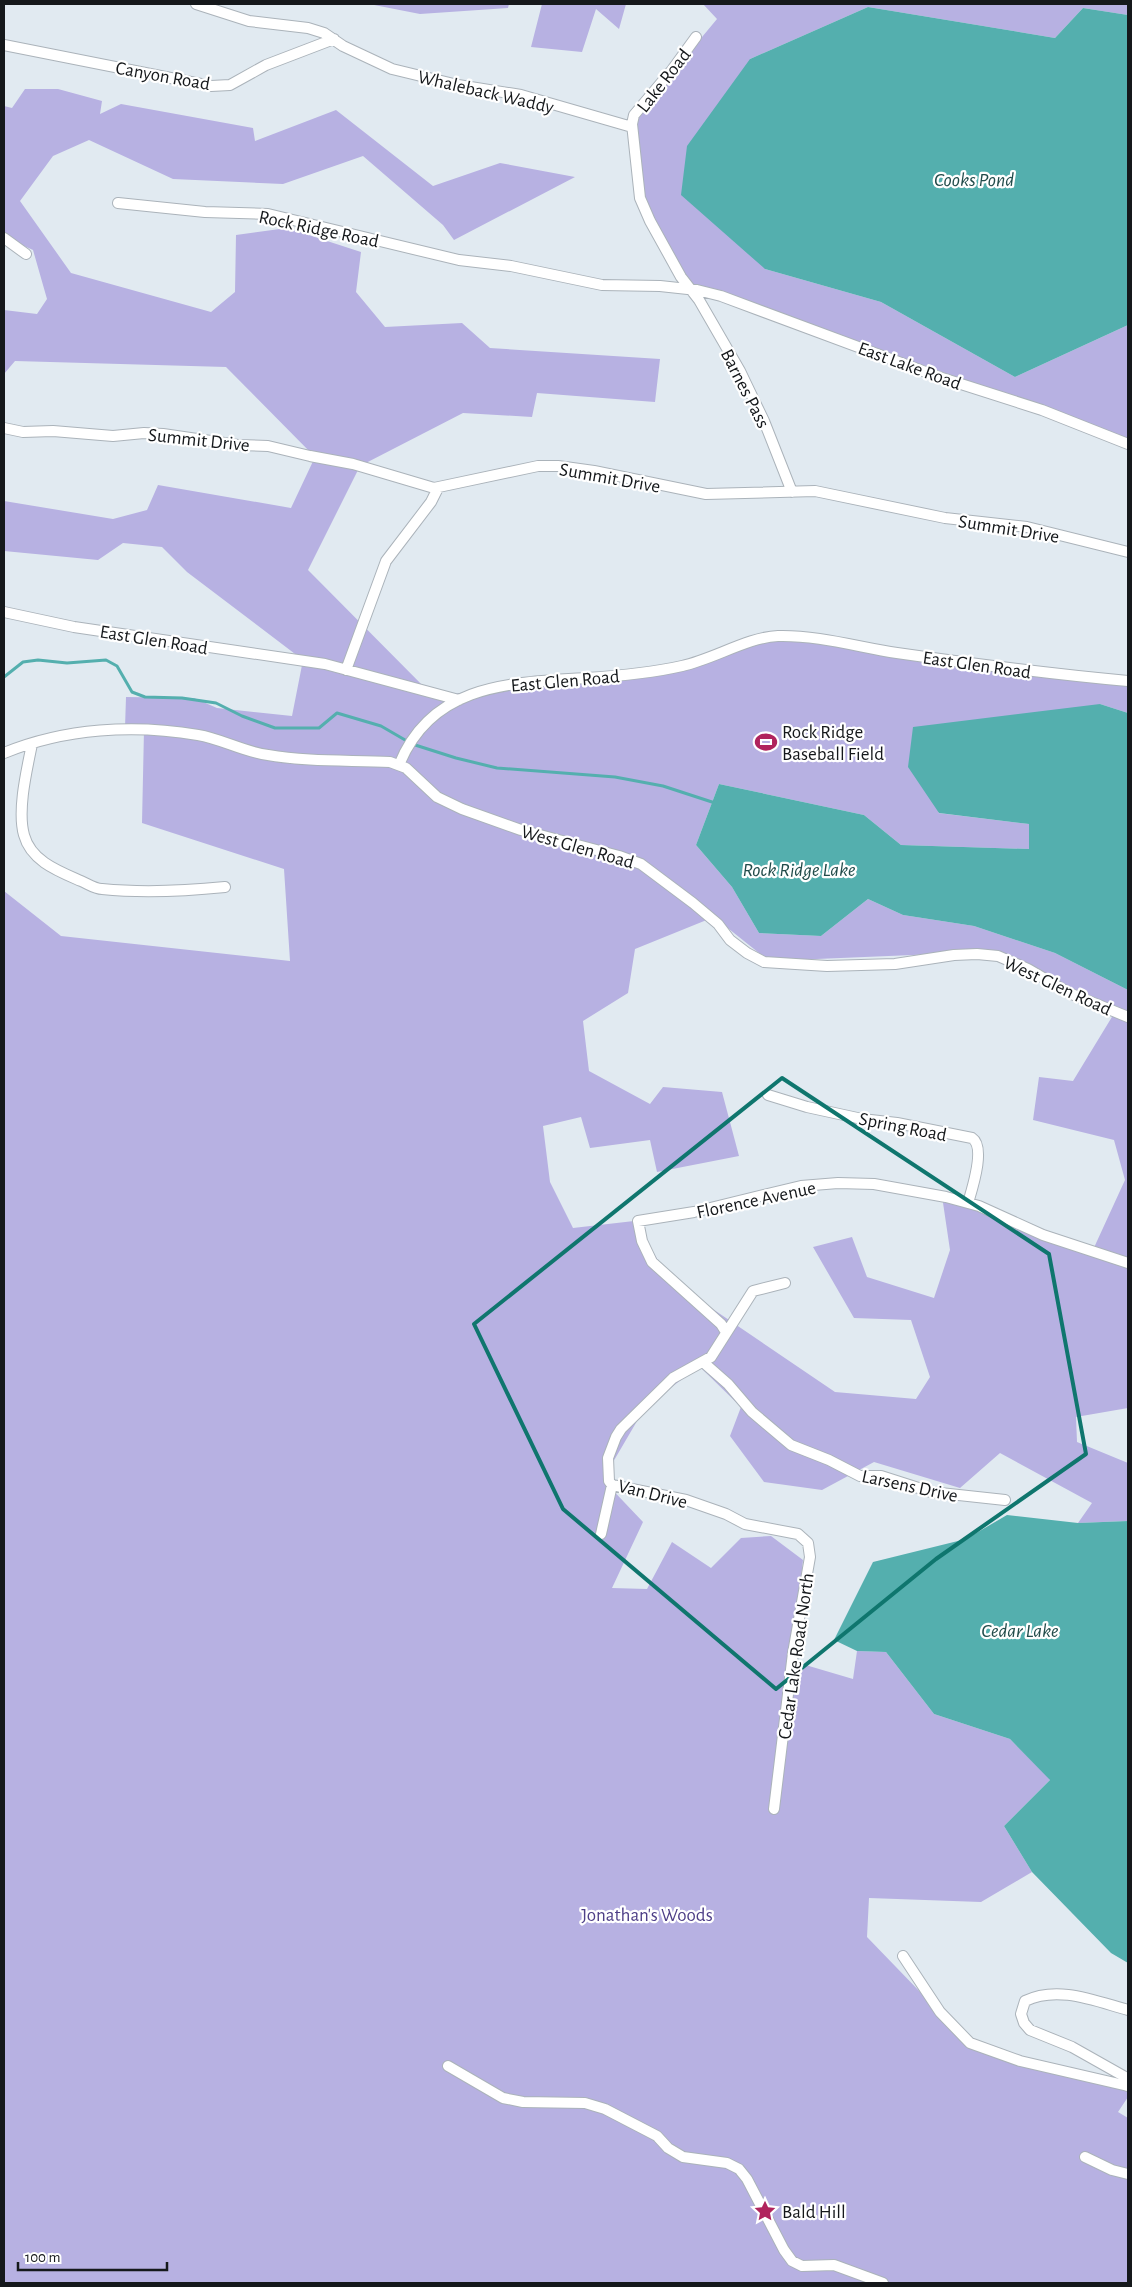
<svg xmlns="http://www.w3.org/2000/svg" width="1132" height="2287" font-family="'Alegreya Sans',sans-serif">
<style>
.green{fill:#b7b1e2;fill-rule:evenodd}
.water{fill:#54afae}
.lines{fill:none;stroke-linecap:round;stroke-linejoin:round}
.stream{stroke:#54afae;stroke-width:3}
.minor-casing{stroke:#abb3ba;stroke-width:12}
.minor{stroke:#fff;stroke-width:10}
.marked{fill:none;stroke:#0f766e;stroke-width:4;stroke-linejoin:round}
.labels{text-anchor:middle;stroke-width:4.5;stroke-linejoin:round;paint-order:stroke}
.street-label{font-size:19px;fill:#15181b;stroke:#fff}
.poi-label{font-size:19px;fill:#15181b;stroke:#fff;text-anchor:start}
.park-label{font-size:19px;fill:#4e3f87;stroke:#fff}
.water-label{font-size:20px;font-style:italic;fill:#224c4b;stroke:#fff}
</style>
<rect width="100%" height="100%" fill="#e1eaf1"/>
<path class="green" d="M369,4H509L508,8L420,14Z
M542,4H626L619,29L596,9L582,52L531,47Z
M703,4H1128V15L1083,8L1055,38L868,7L750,59L765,269L881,302L1015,377L1128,325V441L1014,397L687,283L640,203L633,120L717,19Z
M25,89H58L102,101L100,114L121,104L253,128L255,141L336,110L433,186L500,163L575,177L454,240L443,225L363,156L283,184L173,179L89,140L53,156L20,201L71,273L211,312L235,292L236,235L287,228L361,252L356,292L385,327L462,323L490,348L660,359L655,402L537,393L532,417L463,413L360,466L308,570L435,698L545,676L666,669L778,634L1128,678V713L1100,704L938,813L1029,824V849L901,845L864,815L719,784L696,845L732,887L759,933L821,936L868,899L903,915L974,926L1055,953L1128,990V1408L1076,1417L1077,1442L1128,1463L1127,1521L1078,1523L1092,1503L1000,1453L960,1488L874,1462L822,1490L764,1482L730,1436L741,1407L699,1366L664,1393L640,1416L606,1474L605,1482L643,1522L612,1588L647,1589L672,1542L711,1568L741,1538L771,1536L803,1560L792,1661L853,1679L857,1651L886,1652L934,1714L1010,1739L1041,1770L1045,1771L1050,1780L1004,1826L1032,1872L981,1902L869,1898L867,1937L952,2025L977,2044L1128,2087V2097L1118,2112L1128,2118V2283H4V891L61,936L290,961L284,869L142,823L144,730L125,728L126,697L194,698L217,708L292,716L303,660L187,572L162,547L123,543L98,560L4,551V501L113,519L147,510L158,485L291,508L315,457L226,367L15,361L4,374V310L37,314L47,299L33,250L4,237V106L12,108ZM714,917L769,961L984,952L1118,1007L1073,1081L1039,1077L1033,1120L1114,1140L1125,1180L1092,1252L942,1196L950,1250L934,1298L867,1277L852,1237L813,1247L854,1318L911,1320L930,1377L916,1399L835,1392L670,1280L634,1221L573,1228L550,1182L543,1126L581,1117L590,1148L650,1140L657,1172L739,1156L722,1092L663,1087L650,1104L589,1071L583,1021L628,993L635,949Z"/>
<path class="water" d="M868,7L1055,38L1083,8L1128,15V325L1015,377L881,302L765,269L681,195L687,146L750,59Z
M1100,704L1128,713V990L1055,953L974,926L903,915L868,899L821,936L759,933L732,887L696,845L719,784L864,815L901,845L1029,849V824L939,813L908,767L913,727Z
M1007,1515L1078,1523L1128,1521V1963L1111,1953L1032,1872L1004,1826L1050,1780L1010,1739L934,1714L886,1652L857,1651L834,1640L873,1562L966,1539Z"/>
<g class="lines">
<path class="stream" d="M4,677L23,662L38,660L67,663L106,660L117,666L132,692L145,697L182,698L216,703L242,716L275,728H319L337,713L381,726L412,744L456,758L497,768L615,777L663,786L712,802"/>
<g class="minor-casing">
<path id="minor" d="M196,4L249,21L308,28L324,33L343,46L392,69L458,85L521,95L632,127
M696,37L672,70L634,115L632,124L640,198L650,221L681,277L699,300L740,371L764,421L792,492
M4,45L211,86L230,85L266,65L334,39
M118,203L205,212L268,214L459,260L511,266L602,285L660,286L697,290L721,296L939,377L1042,410L1128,444
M4,238L26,254
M4,428L23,432L53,431L113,436L144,433L163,434L238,445L268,446L310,456L353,464L434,488L538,466H558L594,471L706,494L815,491L945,518L1027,527L1128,552
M4,612L74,627L325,664L459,700
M346,670L386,561L431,502L438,488
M32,744C27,769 17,810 24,835C31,861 58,871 81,881C88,884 95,889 102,889C142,893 185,891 225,887
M4,753C65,728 134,724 198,735C222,739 244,752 268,755C308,762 349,760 390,762L406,768L437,797L462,809L521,830L619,856L641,864L693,903L718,924L730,940L747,953L764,962L827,966L895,964L954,955L977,954L998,956L1028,969L1069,993L1128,1017
M399,765C432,683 511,683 586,678C618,676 651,673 682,666C714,659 748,637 778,636C818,635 858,647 897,653C974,664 1051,674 1128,681
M768,1095L807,1107L862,1119L897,1123L972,1138C986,1147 972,1189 968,1203
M726,1332L721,1324L652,1262L642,1241L638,1221L694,1212L801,1186L838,1183L874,1184L946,1197L979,1206L1043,1235L1128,1263
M703,1362L728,1384L752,1412L791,1445L829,1460L860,1476H881L931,1492L1005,1500
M601,1534L612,1485
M774,1809L793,1653L810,1557L808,1543L798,1534L745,1524L726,1514L686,1500L612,1485L609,1481L608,1458L616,1437L621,1429L673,1378L711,1357L753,1291L785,1283
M903,1956L940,2012L970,2043L1020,2061L1128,2086
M448,2066L503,2098L523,2102L585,2103L605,2109L657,2136L668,2148L683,2157L727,2163L739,2169L747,2179L784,2250L792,2261L802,2266L834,2265L883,2283
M1127,2086V2078L1072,2047L1030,2030L1024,2023L1021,2014L1025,2001C1058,1985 1095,2001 1128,2010
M1085,2157L1112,2170L1128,2174"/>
</g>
<use href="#minor" class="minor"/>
</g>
<path class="marked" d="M782,1078L1049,1254L1086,1454L936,1559L776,1689L563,1509L474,1324Z"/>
<defs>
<g id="stadium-bare" transform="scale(1.725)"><path d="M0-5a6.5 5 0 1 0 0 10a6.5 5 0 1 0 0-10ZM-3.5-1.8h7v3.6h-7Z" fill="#b0235d" stroke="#fff" stroke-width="2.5" paint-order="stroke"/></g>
<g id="sight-bare" transform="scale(1.725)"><path d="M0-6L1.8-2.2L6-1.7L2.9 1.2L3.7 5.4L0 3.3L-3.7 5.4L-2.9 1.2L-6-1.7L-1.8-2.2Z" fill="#b0235d" stroke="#fff" stroke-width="2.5" paint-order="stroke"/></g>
</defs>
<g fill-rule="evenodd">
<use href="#stadium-bare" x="766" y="742"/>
<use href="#sight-bare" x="765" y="2211"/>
</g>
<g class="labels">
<g class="street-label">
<text transform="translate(163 75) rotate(10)" y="7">Canyon Road</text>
<text transform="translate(663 80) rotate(-52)" y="7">Lake Road</text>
<text transform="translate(486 91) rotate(13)" y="7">Whaleback Waddy</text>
<text transform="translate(319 228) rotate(12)" y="7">Rock Ridge Road</text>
<text transform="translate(910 365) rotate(20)" y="7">East Lake Road</text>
<text transform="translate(746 388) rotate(63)" y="7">Barnes Pass</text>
<text transform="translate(199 439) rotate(6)" y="7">Summit Drive</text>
<text transform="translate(610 477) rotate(10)" y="7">Summit Drive</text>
<text transform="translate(1009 528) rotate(9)" y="7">Summit Drive</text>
<text transform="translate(154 639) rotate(9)" y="7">East Glen Road</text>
<text transform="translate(977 664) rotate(8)" y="7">East Glen Road</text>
<text transform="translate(565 680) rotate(-5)" y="7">East Glen Road</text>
<text transform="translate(578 846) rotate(16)" y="7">West Glen Road</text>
<text transform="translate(1058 985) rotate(25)" y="7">West Glen Road</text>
<text transform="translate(903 1126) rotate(11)" y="7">Spring Road</text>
<text transform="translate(756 1199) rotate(-12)" y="7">Florence Avenue</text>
<text transform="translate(910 1485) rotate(12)" y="7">Larsens Drive</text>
<text transform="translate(653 1493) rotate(14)" y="7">Van Drive</text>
<text transform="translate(795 1656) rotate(-82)" y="7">Cedar Lake Road North</text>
</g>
<g class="poi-label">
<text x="782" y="738">Rock Ridge<tspan x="782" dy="22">Baseball Field</tspan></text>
<text x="782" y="2218">Bald Hill</text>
</g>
<g class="park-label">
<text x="647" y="1921">Jonathan's Woods</text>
</g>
<g class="water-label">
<text x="974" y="186">Cooks Pond</text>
<text x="799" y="876">Rock Ridge Lake</text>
<text x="1020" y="1637">Cedar Lake</text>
</g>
</g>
<rect width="1132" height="2287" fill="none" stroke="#15181b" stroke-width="10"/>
<path d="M18 2262v8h149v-8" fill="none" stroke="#15181b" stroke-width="2.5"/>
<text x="25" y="2262" font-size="15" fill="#15181b" stroke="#ffffff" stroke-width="4" paint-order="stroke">100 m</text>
</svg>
